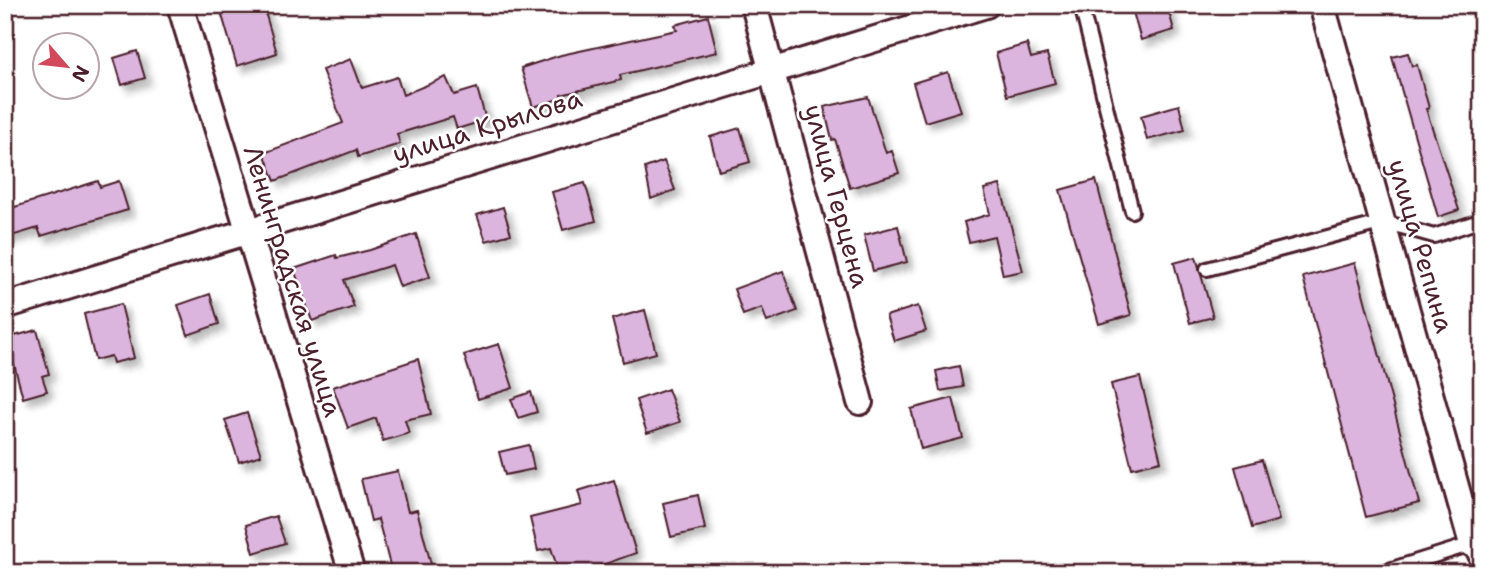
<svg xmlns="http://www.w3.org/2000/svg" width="1487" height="578" font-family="'Shantell Sans',sans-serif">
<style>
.building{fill:#dbb5de;stroke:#4a1f2b;stroke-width:2;filter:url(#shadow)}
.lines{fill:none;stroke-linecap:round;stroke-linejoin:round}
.lane-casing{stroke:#4a1f2b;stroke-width:18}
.street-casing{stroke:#4a1f2b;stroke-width:30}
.lane{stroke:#fff;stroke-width:12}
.street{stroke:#fff;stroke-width:24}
.labels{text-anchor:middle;stroke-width:5;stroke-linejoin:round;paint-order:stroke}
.street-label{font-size:26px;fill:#4a1f2b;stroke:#fff}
</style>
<defs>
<filter id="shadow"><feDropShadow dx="6" dy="6" stdDeviation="3.5" flood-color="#0004"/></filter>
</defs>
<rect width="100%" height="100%" fill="#fff"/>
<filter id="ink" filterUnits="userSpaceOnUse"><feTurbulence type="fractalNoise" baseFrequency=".0143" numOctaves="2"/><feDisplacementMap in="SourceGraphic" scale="14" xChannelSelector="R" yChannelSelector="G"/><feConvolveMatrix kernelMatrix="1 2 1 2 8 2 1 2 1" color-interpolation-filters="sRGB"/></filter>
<g filter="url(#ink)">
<path class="building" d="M219,5H263L277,53L237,66Z
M1156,5H1167L1174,30L1141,40L1133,12Z
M708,16L717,52L620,75L621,80L561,95L562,98L533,107L521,68L561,55L677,30L675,25Z
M1027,44L1031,58L1047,54L1055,83L1007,96L996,53Z
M137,51L145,78L122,85L114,58Z
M1408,53L1412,66L1417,65L1429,108L1426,109L1459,210L1438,217L1392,57Z
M351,59L362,88L397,77L403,95L446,77L454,95L477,88L486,120L457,129L453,117L397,134L400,144L358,157L356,150L275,181L264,153L343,123L322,70Z
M948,72L961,111L925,122L913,83Z
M868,97L886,153L892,151L899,173L850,188L835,139L832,140L824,107Z
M1179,105L1185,130L1147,140L1141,116Z
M740,128L750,162L719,171L710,137Z
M664,161L675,190L651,199L645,168Z
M1096,180L1131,315L1099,324L1060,190Z
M98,181L100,187L119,181L128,210L41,236L38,228L5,238V210Z
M585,183L596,221L563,230L552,192Z
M1000,185L1023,271L1003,275L994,236L969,242L964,222L990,214L984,189Z
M503,207L511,234L486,241L477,215Z
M898,226L907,262L873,271L864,235Z
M416,234L430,277L400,287L392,265L344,280L354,307L312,321L294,269L336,255L337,258L370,250Z
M1196,257L1213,317L1190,323L1174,263Z
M1355,263L1419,503L1366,517L1303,277Z
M783,271L797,311L767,322L762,308L743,315L734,289Z
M210,294L219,324L188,335L178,305Z
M121,304L134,358L113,363L111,356L95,360L84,314Z
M918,306L926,331L894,341L886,316Z
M645,310L656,353L623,362L612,319Z
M37,330L49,374L42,376L47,391L23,398L7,338Z
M499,344L513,388L478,399L464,355Z
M418,359L431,414L405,420L409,433L383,441L376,418L348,428L333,387Z
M959,366L963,387L940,391L936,371Z
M1140,377L1161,461L1132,468L1111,384Z
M668,389L680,422L647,433L636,400Z
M531,392L537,412L518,418L511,399Z
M953,398L963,438L921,449L911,409Z
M247,413L261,455L239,462L225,420Z
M529,445L534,469L505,475L499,452Z
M1262,460L1279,520L1252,528L1235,467Z
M398,471L408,512L417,510L432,568L413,573H392L378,519L371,521L361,479Z
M614,480L636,553L580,573H559L551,548L538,551L530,518L582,505L578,491Z
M698,495L705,529L671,537L663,503Z
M276,516L285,543L254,553L246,525Z"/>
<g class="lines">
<g class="lane-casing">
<path id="lane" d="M1081,5L1132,211
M1207,269L1384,222L1434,236L1482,220
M1379,573L1472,544L1480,573"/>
</g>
<g class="street-casing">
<path id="street" d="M180,5L352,573
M754,5L860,402
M1322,5L1472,544
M5,306L986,5"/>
</g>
<use href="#lane" class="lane"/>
<use href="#street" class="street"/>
</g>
</g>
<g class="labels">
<g class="street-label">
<text transform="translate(487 126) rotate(-17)" y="9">улица Крылова</text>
<text transform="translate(837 196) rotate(75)" y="9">улица Герцена</text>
<text transform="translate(1421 246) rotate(74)" y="9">улица Репина</text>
<text transform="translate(293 281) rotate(73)" y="9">Ленинградская улица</text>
</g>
</g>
<rect width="1487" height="578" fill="none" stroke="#fff" stroke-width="28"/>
<rect x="14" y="14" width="1459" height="550" fill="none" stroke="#4a1f2b" stroke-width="2.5" filter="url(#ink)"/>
<g transform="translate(66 66) rotate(118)"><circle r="33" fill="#ffffff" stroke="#b7a5aa" stroke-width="2"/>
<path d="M0-5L12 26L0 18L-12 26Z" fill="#d1495b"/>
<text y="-10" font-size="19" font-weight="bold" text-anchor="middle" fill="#4a1f2b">N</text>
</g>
</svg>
